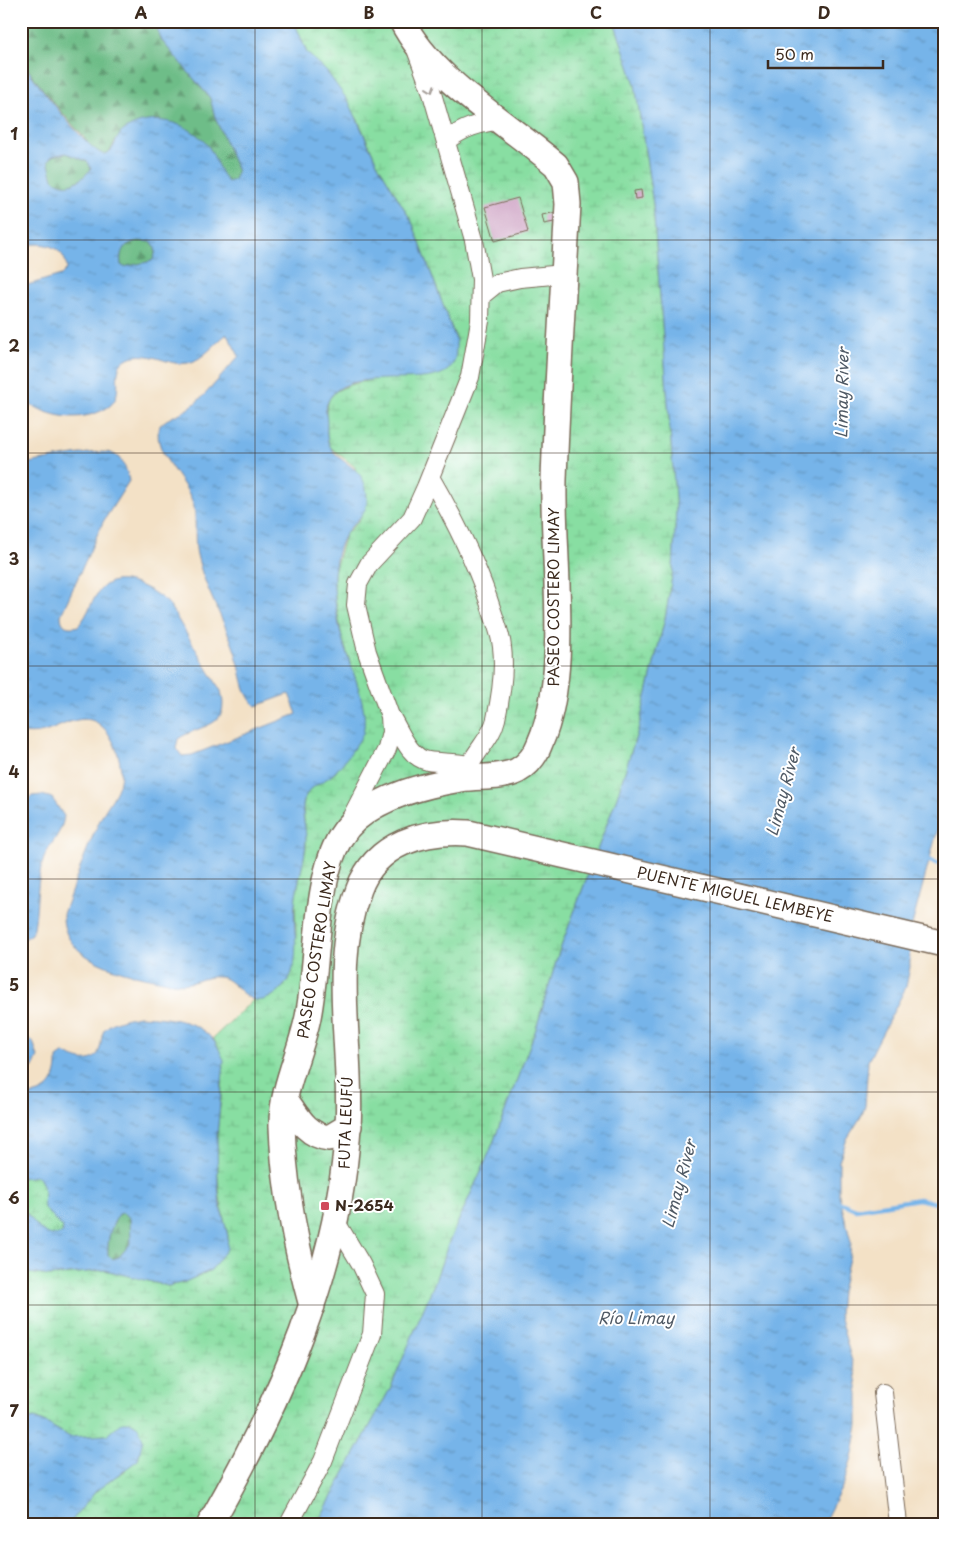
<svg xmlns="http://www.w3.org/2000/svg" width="965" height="1545" font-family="'Playpen Sans',sans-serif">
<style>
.forest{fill:url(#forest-firs);stroke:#547453}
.wetland{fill:url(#wetland-marsh);stroke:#628460}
.water{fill:url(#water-ripples);stroke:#586f84;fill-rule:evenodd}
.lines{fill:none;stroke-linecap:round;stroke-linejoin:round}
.stream{stroke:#76b4e9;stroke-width:4.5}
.building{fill:#cfa4c5}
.street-casing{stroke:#7b6a59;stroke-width:20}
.secondary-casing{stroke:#7b6a59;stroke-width:28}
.street{stroke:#fff;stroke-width:18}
.secondary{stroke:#fff;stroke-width:25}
.oneway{stroke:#a79f9a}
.grid{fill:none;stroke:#3b2a1e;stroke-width:1;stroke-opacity:0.55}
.poi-dot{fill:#d1495b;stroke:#fff;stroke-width:2}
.labels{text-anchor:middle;stroke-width:4;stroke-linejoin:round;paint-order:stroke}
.street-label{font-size:15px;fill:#3b2a1e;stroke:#fff}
.poi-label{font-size:15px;font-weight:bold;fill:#3b2a1e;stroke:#fff;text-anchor:start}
.water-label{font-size:16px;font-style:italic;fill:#505a65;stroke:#fff}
.neatline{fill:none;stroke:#3b2a1e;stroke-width:2}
.grid-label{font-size:16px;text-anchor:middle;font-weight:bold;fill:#3b2a1e}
</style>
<defs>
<pattern id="forest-firs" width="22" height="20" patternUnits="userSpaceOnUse" patternTransform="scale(1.25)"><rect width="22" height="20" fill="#6ebd88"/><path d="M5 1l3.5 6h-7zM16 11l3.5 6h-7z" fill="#5c9a6f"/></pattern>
<pattern id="wetland-marsh" width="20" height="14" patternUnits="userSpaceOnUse" patternTransform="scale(1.25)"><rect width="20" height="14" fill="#88dea2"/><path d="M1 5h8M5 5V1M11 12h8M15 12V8" fill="none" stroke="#76bf8b"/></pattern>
<pattern id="water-ripples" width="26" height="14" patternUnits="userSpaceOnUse" patternTransform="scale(1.25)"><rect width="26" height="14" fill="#76b4e9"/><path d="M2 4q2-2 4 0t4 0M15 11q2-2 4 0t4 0" fill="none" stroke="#6293bc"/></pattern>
</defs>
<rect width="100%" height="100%" fill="#fff"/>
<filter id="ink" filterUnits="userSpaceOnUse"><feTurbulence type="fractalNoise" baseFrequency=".02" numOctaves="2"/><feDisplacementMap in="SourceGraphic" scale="10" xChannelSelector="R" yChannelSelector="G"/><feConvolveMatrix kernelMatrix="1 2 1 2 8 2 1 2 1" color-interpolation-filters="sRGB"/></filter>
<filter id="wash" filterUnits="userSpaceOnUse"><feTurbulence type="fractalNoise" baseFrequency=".0096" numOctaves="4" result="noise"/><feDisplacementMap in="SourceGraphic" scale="20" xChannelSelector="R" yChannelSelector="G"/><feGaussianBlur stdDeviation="1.12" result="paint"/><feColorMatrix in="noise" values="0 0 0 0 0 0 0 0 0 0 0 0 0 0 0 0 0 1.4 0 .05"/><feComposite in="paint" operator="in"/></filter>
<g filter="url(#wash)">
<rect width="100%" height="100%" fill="#f3e1c6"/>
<path class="forest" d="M21,21H154L162,41L210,98L215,117L234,163L237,172L234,180L228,182L222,176L209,147L115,141C112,148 108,158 99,153C90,149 87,140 81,134C60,111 42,89 24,64L21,59Z
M66,153L88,162L91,169C81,181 67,191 53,180L48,161L52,156Z
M139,241L152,242C157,249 156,254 152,261L124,267L121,265C119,250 124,243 139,241Z
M123,1213L130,1218L131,1243L119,1257L113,1259L108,1256C107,1241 110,1227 119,1214Z"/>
<path class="wetland" d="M294,21H614L635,84L653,204L676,510L673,570L666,614L638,730L617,797L558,955L536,1029L490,1151L449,1242L434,1284L391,1387L317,1524H69L96,1491L111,1479L125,1471L116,1427L108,1435L70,1437L48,1424L35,1418L21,1422V1272L51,1276L105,1270L168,1286L185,1282L211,1270L228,1236C219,1203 216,1171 217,1137C218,1104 231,1067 213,1038L253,1000L274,994L284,986L292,972L296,936L295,900L306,848L303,806L306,793L317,784L335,773L347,756L357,683L342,638L334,591V572L345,535L361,518L355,467L330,447L327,436L326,411L329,399L336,391L349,385L378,378L427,377L446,371L453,364L456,339L412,222L377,163L358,120L327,72L307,53Z
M30,1176H37C48,1187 42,1195 44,1208L63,1228L62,1233C40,1242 36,1218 21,1210V1178Z"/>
<path class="water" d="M154,21H294L307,53L327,72L349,102L377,163L412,222L456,340C456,350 457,362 448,370C423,391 336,361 326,408C325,413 327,417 327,422C327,430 326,437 329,444C339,467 367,464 367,499C367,516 354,521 346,533C339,543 335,562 334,574C333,594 337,618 342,638C349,665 370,706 363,733C361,740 339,769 333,774C321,785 305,786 303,806C302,817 306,828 306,838C306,860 297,881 295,903C292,925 300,950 292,972C291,977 285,984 282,988C248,1021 239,978 219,977C203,975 193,987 173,983C135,975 61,965 63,914C75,882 86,849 101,818C107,805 117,795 120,781C124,762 112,726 91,720C76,716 58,728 44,732C37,734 28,734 21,733V467L29,463C44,460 100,449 111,453C123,457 127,470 129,481L103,522L61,615C61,626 67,629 78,626C89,615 92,596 104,586C122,571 154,591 168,603L221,691C231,729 201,723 178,739L176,748L182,756L192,755L297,714L289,694L256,706C245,698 242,678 239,665C230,628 207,596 198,559C193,542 197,524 194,507C189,482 152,454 159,428C161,420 178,415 186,410C207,396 222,374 239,356L227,334C215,343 203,360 188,363C168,367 150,349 128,358C106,369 130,396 105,409C87,419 65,419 46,412C37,409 31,403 21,402V287L61,275L67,269C65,245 42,241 21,246V59C29,74 92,157 105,154C115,152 115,137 123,131C149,111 189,121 208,146C216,157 218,171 228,182L234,180L237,172L234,163L215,117L210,98L162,41ZM66,153L88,162L91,169C81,181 67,191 53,179L48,161L52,156ZM139,241L152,242C157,249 156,254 152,261L124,267L121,265C119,251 124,243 139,241Z
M614,21H944V806L909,936L910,967L906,987L868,1061L865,1106L862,1115L847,1139L839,1161V1195L851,1242L850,1254L841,1292L839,1315L855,1372L858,1394V1425L853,1454L844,1483L823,1524H317L391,1387L434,1284L449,1242L490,1151L536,1029L558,955L617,797L638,730L666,614L673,570L676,510L653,204L635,84Z
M42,795L52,798L64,816C62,834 51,841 44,858C36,879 38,905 34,928L31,934L21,942V805L32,796Z
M139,1016C176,1018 211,1020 224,1061L217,1136L218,1185L220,1204L228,1236L227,1249L211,1270L185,1282L168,1286L105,1270L51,1276L21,1272V1210C36,1218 40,1242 62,1233L63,1228L44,1208C42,1195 48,1187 37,1176L21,1178V1088L31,1095C51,1092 58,1077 57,1058L64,1053C75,1059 95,1068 100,1048C102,1041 101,1034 105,1029C114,1020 128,1018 139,1016ZM123,1213L130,1218L131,1243L119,1257L113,1259L108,1256C107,1241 110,1227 119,1214Z
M21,1038L33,1041L38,1057L34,1066L21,1076Z
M34,1418L48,1424L70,1437L107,1435L122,1422H130L138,1427L143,1439L138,1460L96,1491L69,1524H21V1422Z"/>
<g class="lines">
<path class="stream" d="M926,860L944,865
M836,1201L856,1209L919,1199L944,1205"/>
</g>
<g id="blocks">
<path class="building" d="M641,190L642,198L635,199L634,191Z
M518,198L528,232L495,241L485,207Z
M557,212L559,221L544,224L542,215Z"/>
</g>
</g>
<g filter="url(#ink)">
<use href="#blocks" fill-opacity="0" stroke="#7b6a59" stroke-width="1"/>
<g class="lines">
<g class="street-casing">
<path id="street" d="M446,141C463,128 479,123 500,120
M481,296L497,283L520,278L564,274
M430,477C455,520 477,563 492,611C496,623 501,635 502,647C505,671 501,696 496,719C491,742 468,756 466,779
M391,717C400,731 409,758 428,761C441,763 454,762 468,765
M350,820L387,749L391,732L390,716L367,652L356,605L358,584L369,564L412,518L426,487L470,377L480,321L481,279L474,240L431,90L417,52
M883,1393L898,1524
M289,1524L323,1461L372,1334L375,1294L361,1264L336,1222"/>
</g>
<g class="secondary-casing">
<path id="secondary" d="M285,1099C297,1116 307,1136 329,1138L349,1126
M312,1306C296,1248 284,1187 282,1126C281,1091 301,1052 308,1017C318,965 315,911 330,861C335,845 343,830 356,819C384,795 425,785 461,779C479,776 500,779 517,771C528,765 536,754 540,743C571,672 552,558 554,480C557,388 563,296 568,204L566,182L556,165C507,123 431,79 402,21
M210,1524C280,1401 339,1270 348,1127C353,1049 330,965 359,889C376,843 423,830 468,833L944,944"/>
</g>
<use href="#street" class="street"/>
<use href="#secondary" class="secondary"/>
</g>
<defs><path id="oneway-chevron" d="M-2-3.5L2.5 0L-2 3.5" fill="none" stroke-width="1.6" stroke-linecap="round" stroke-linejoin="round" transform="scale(1.25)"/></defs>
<use class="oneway" href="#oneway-chevron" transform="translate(431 89) rotate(71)"/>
</g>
<path class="grid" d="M255,21V1524M482,21V1524M710,21V1524M21,240H944M21,453H944M21,666H944M21,879H944M21,1092H944M21,1305H944"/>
<rect class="poi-dot" x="320" y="1201" width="10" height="10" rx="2.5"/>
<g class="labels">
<g class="street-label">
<text transform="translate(554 597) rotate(-90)" y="5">PASEO COSTERO LIMAY</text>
<text transform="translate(735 895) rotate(13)" y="5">PUENTE MIGUEL LEMBEYE</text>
<text transform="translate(317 950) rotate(-81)" y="5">PASEO COSTERO LIMAY</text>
<text transform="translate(346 1123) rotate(-88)" y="5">FUTA LEUFÚ</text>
</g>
<g class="poi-label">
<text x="335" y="1211">N-2654</text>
</g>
<g class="water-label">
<text transform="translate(842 393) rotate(-89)" y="6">Limay River</text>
<text transform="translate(783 792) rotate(-75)" y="6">Limay River</text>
<text transform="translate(679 1184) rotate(-75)" y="6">Limay River</text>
<text x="636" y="1324">Río Limay</text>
</g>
</g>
<rect width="965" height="1545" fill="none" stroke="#fff" stroke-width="55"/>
<path d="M768 60v8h115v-8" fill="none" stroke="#3b2a1e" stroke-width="2.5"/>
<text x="775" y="60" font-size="15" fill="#3b2a1e" stroke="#ffffff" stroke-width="4" paint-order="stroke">50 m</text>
<rect x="28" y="28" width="910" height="1490" class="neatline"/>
<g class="grid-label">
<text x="141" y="19">A</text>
<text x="369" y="19">B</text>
<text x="596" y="19">C</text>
<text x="824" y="19">D</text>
<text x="14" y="140">1</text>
<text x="14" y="352">2</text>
<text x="14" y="565">3</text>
<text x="14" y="778">4</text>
<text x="14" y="991">5</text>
<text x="14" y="1204">6</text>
<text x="14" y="1417">7</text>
</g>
</svg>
